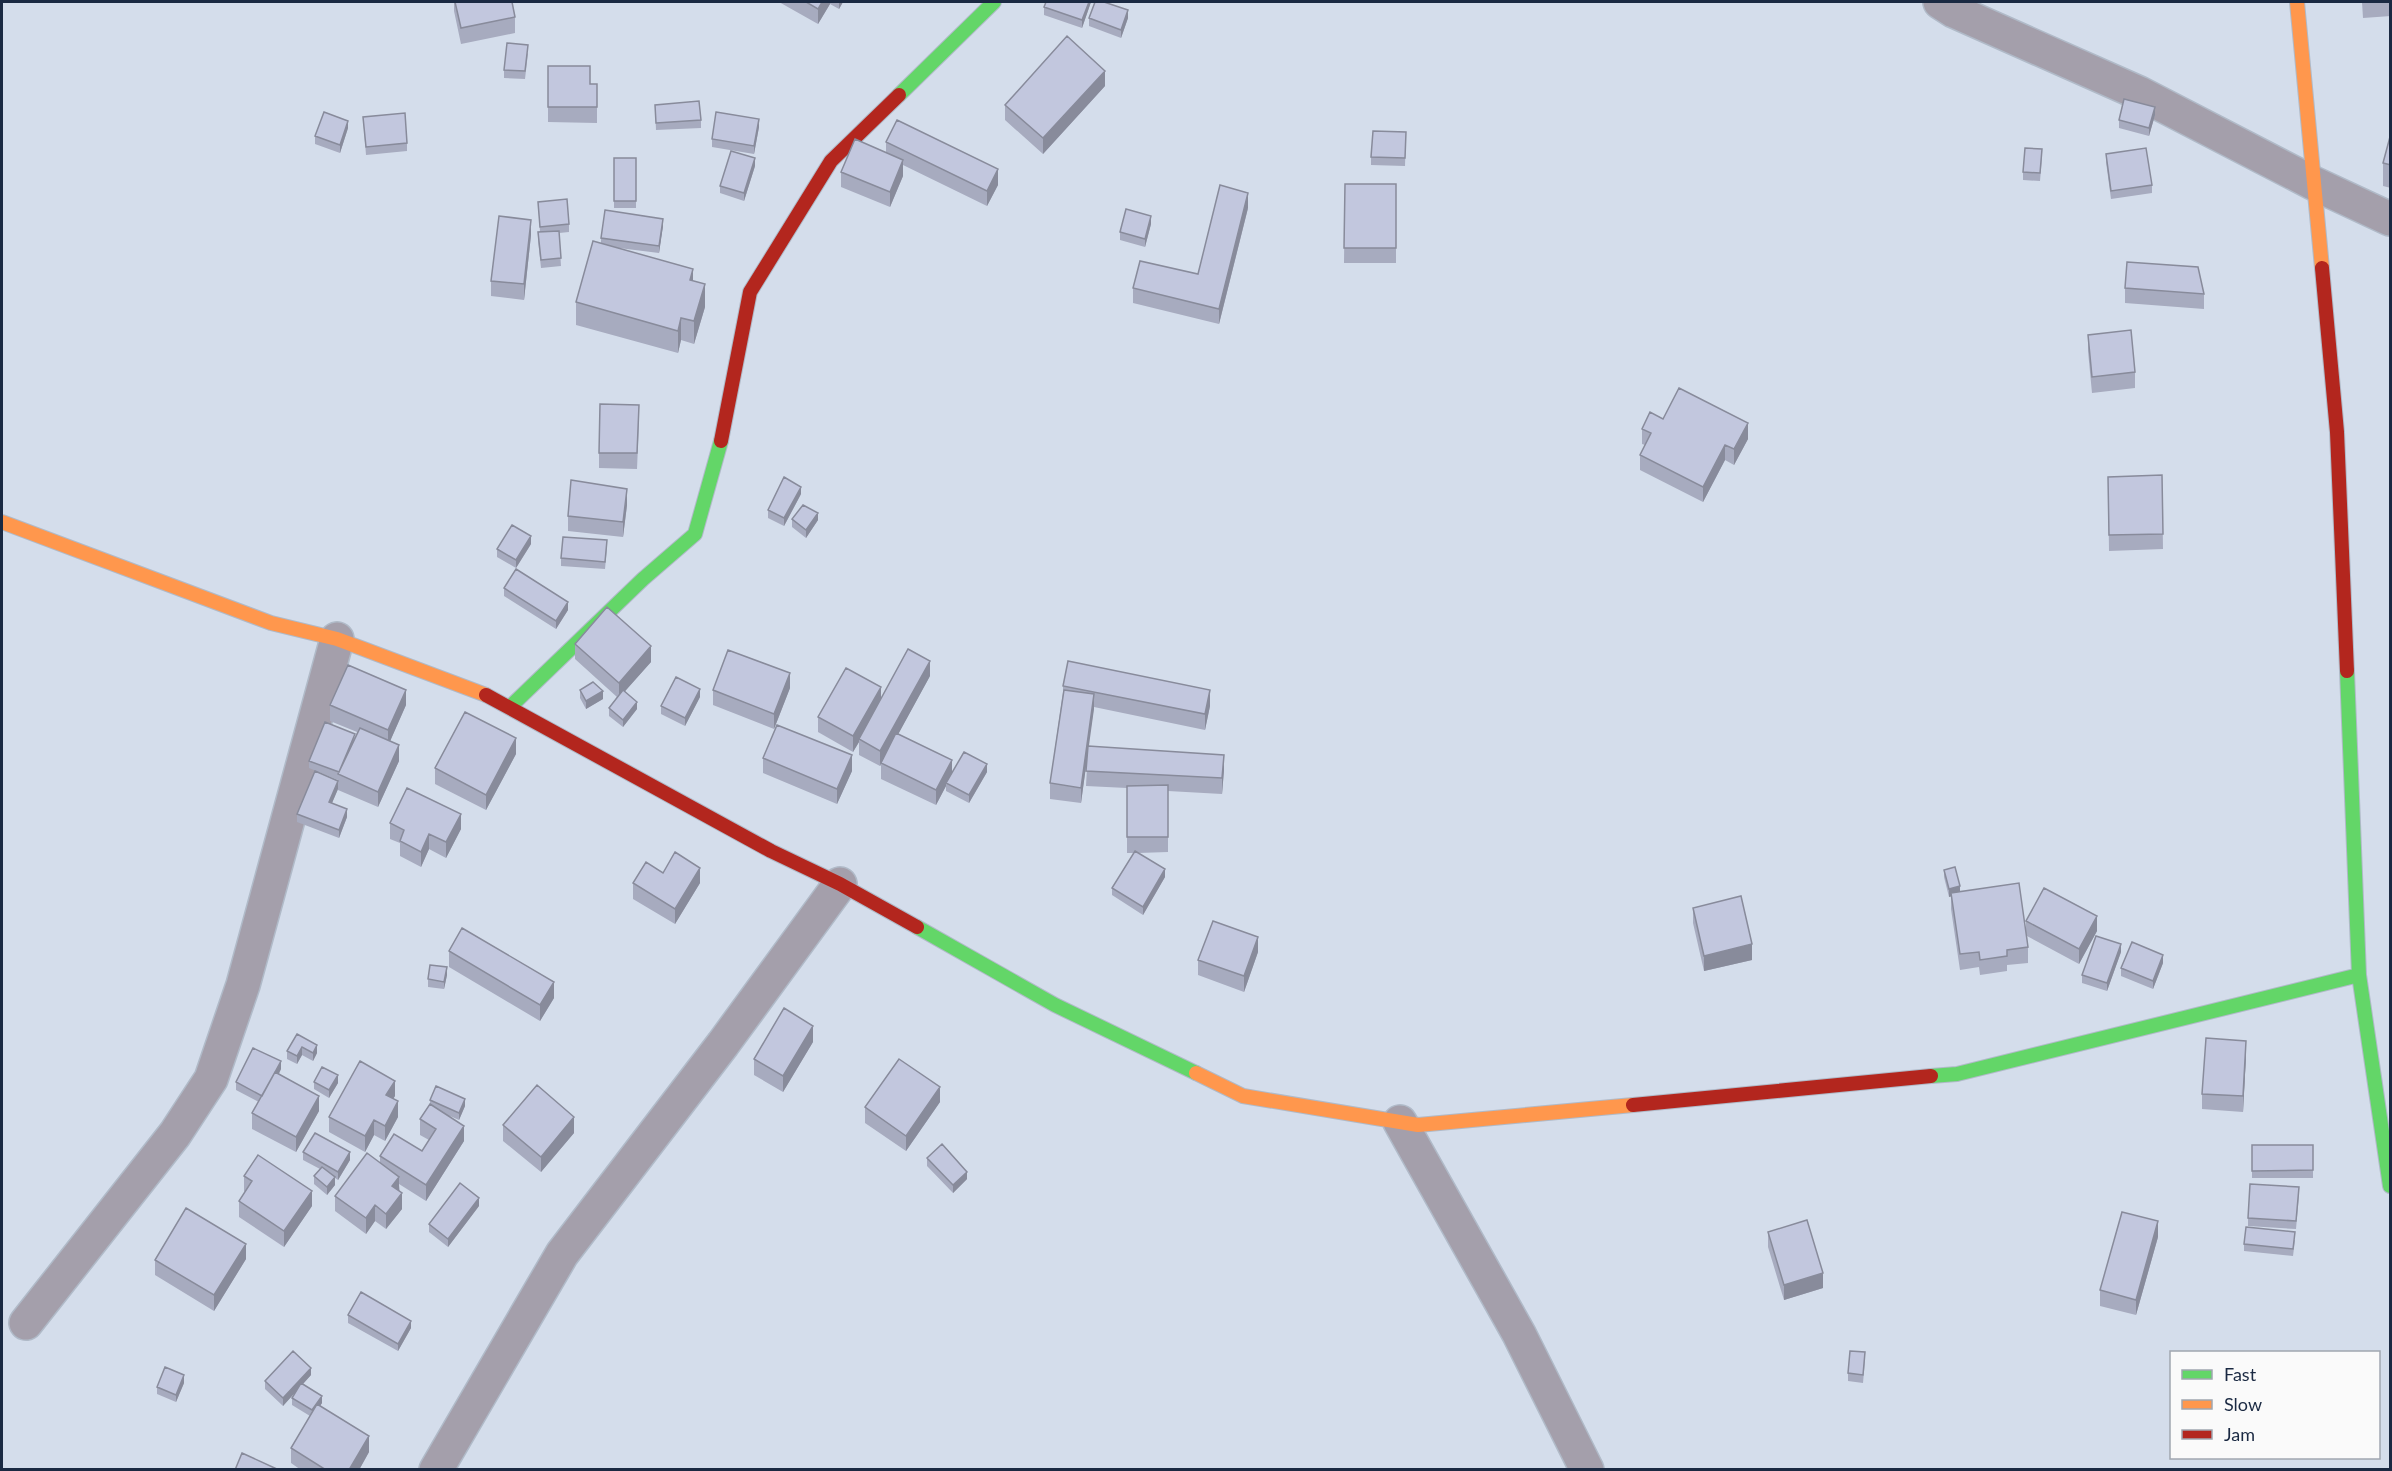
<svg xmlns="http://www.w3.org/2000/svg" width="2392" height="1471" font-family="Lato,sans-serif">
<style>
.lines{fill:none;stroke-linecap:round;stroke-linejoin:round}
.street-casing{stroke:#b0bac8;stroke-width:36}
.fast-casing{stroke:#b0bac8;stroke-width:16}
.slow-casing{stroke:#b0bac8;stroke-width:16}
.jam-casing{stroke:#b0bac8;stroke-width:16}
.street{stroke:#a49fab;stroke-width:33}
.fast{stroke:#63d668;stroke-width:14}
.slow{stroke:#ff974d;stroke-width:14}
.jam{stroke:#b3261e;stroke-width:14}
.wall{fill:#a7abbf}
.shaded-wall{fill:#888b9b}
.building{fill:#c2c7de;stroke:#888b9b;stroke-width:1.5}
</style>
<rect width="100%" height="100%" fill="#d4ddeb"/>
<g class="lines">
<g class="street-casing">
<path id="street" d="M1940,2L1954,11L2139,93L2313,183L2390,219
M1400,1122L1519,1334L1587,1470
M26,1323L175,1134L211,1079L243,985L337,639
M436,1470L562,1254L723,1044L840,884"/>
</g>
<g class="fast-casing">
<path id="fast" d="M899,95L994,2
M2347,671L2359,975L2390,1186
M510,707L643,579L695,534L721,441
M917,927L1055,1005L1196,1073
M1931,1076L1957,1074L2359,975"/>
</g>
<g class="slow-casing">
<path id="slow" d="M2297,2L2322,268
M2,522L271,623L337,639L486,695
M1196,1073L1243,1096L1418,1125L1633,1105"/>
</g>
<g class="jam-casing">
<path id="jam" d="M2322,268L2337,432L2347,671
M721,441L750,292L831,161L899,95
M486,695L771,851L840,884L917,927
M1633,1105L1931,1076"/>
</g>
<use href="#street" class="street"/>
<use href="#fast" class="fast"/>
<use href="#slow" class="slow"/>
<use href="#jam" class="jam"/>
</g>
<path class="wall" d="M454,2H512L515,17V33L461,44L454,11Z
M779,2H843L839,9L830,4L818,24Z
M1046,2H1091L1082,28L1044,15V7Z
M2362,2H2391V16L2363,18Z
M1089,18H1128L1121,38L1089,26Z
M528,53L525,79L504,78V70Z
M548,66L590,84H597V123L548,122Z
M1105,86L1043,154L1005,120V105Z
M655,105L701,120V128L656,130Z
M2155,115L2149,136L2119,128V120Z
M363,117L407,143V151L366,155Z
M759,127L754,154L712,147V139Z
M348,128L340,153L315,144V136Z
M1406,132L1405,166L1371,165V157Z
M2391,133V188L2383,186V163Z
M886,142L998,185L987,206L903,165V176L890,207L841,187V172L886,153Z
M2106,154L2152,185V193L2111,199L2106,162Z
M2042,157L2040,181L2023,180V172Z
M614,158H636V208H614Z
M755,166L744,201L720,193V186Z
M1345,184H1396V263H1344Z
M538,202L569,224V232L559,233L561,266L541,268L538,240V232H540Z
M1248,208L1219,324L1133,303V288L1198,274Z
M1151,224L1145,247L1120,240V232Z
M663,226L659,253L619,248L693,281L705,307L694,344L681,340L678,353L576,325V302L601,243V238Z
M531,235L524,300L491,296V281Z
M2125,288L2204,294V309L2125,303Z
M2088,335L2135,372V388L2092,393L2088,351Z
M1663,419L1748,439L1734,465L1725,460L1703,502L1640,470V455L1645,445L1642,444V429Z
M639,421L637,469L599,468V453Z
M2162,475L2163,549L2109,551L2108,477Z
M801,494L784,526L768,518V510Z
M627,505L623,537L568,531V516Z
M792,519L818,520L806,538L792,527Z
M531,544L516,568L497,557V549Z
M607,547L605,569L561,566V558Z
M504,588L568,610L556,629L504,596Z
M575,644L651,662L625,691L637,709L623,727L609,716V708L617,697L575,659Z
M930,676L898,734L952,773L987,772L969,803L946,791V786L936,805L881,779V765L880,766L859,755V742L853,752L818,732V717L881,699Z
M1063,686L1210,706L1205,730L1094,707L1088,746L1224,770L1222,794L1168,791V852L1138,853L1165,877L1143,915L1112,895V888L1134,853H1127V788L1086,786L1088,750L1081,803L1050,799V783L1063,692Z
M790,688L774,729L713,705V690Z
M580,690L603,699L586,709L580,698Z
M700,697L685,726L661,714V706Z
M330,705H406L390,741L399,761L378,807L338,790V780L309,768V761L355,737L357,732L330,721Z
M516,754L486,810L435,784V768Z
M763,758L852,771L837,804L763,773Z
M338,789L332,803L347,817L339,838L297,822V814Z
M390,823L461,829L446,858L429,849L421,867L400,856V843L390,839Z
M1944,870L1960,892L2026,929V921L2097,931L2079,964L2027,936L2028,947V963L2007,965V971L1980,975L1979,967L1960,970L1951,909V896L1949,897L1944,877Z
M663,873L700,883L675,924L633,899V883Z
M1693,908L1752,960L1704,971L1693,923Z
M449,951L554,998L540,1021L449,967Z
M1258,952L1244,992L1198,975V960Z
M2121,952L2107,991L2082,983V975Z
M2163,963L2153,989L2121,976V968Z
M447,975L444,989L428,987V979Z
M297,1034L317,1053L313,1061L302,1055L297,1064L287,1059V1051Z
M813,1042L783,1092L754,1075V1059Z
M2246,1056L2243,1112L2202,1109V1094Z
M281,1069L279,1074L319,1111L296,1152L252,1129V1113L259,1102L236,1090V1082Z
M314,1082L338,1083L329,1098L314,1089Z
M395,1096L393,1099L398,1117L385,1141L374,1135L365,1152L329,1132V1117Z
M430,1100L465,1106L459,1120L450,1116L464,1141L426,1201L399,1184L402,1209L386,1229L375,1221L366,1234L335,1211V1196L380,1162V1156L422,1151L429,1140L420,1135V1119L430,1104Z
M940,1102L906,1151L865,1123V1107Z
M503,1125L574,1133L541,1172L503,1141Z
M2252,1145H2313V1178H2252Z
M303,1152L350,1160L338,1180L335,1178V1185L327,1195L314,1184V1176L320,1169L303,1160Z
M927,1158L967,1179L953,1193L927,1166Z
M244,1176L312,1206L284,1247L239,1217V1201L245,1192L244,1191Z
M2299,1195L2296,1229L2248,1226V1218Z
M479,1206L448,1247L429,1232V1224Z
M1768,1232L1823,1288L1784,1300L1768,1247Z
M2158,1237L2136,1315L2100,1306V1290Z
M2295,1240L2293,1256L2244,1251V1244Z
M246,1259L214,1311L155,1275V1260Z
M348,1315L411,1328L398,1351L348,1323Z
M1865,1360L1863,1383L1848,1381V1373Z
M311,1375L303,1384L322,1403L320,1406L369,1452L359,1470H301L291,1463V1448L310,1416L292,1405V1398L295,1392L283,1406L265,1389V1381Z
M184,1383L176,1402L157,1394V1387Z"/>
<path class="shaded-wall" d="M822,2H830V4L818,24V9Z
M839,2H843L839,9Z
M1089,2H1091L1082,28V20Z
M1128,10V18L1121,38V30Z
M1105,71V86L1043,154V138Z
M2155,107V115L2149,136V128Z
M759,119V127L754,154V146Z
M348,121V128L340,153V145Z
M755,158V166L744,201V193Z
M903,160V176L890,207V192Z
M998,169V185L987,206V191Z
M1248,193V208L1219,324V309Z
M1151,216V224L1145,247V239Z
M663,219V226L659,253V246Z
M531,220V235L524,300V284Z
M693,269V291L690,280Z
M705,284V307L694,344V321Z
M681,318V340L678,353V331Z
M1748,423V439L1734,465V449Z
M1725,445V460L1703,502V487Z
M801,487V494L784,526V518Z
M627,489V505L623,537V522Z
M818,513V520L806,538V530Z
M531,536V544L516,568V560Z
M568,602V610L556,629V621Z
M651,646V662L619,698V683Z
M930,661V676L882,764L881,763L880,766V751Z
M790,673V688L774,729V714Z
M881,687V702L859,739V742L853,752V736Z
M700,689V697L685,726V718Z
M406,690V705L388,746V730Z
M1210,690V706L1205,730V714Z
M603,691V699L586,709V701Z
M1094,694V709L1081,803V788Z
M637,702V709L623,727V720Z
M516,738V754L486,810V795Z
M399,745V761L378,807V792Z
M852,755V771L837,804V789Z
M1224,755V770L1222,794V778Z
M952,760V775L946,783V786L936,805V790Z
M987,764V772L969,803V795Z
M338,781V789L329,810V802Z
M347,809V817L339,838V830Z
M461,814V829L446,858V842Z
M429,834V849L421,867V852Z
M700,868V883L675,924V909Z
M1165,869V877L1143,915V907Z
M1960,886V894L1949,897V889Z
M2097,916V931L2079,964V949Z
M1258,937V952L1244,992V976Z
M1752,944V960L1704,971V956Z
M2121,944V952L2107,991V983Z
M2163,955V963L2153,989V981Z
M447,967V975L444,989V982Z
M554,982V998L540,1021V1005Z
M813,1026V1042L783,1092V1076Z
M2246,1041V1056L2243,1112V1096Z
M317,1045V1053L313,1061V1053Z
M302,1047V1055L297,1064V1056Z
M281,1061V1069L263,1104V1096Z
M338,1075V1083L329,1098V1090Z
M395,1081V1096L386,1110V1095Z
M940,1087V1102L906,1151V1136Z
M319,1096V1111L296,1152V1137Z
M465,1099V1106L459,1120V1113Z
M398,1101V1117L385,1141V1126Z
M574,1117V1133L541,1172V1157Z
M374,1120V1135L365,1152V1136Z
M464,1126V1141L426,1201V1185Z
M350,1152V1160L338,1180V1172Z
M967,1172V1179L953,1193V1185Z
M335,1177V1185L327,1195V1187Z
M399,1177V1192L392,1186Z
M312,1191V1206L284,1247V1231Z
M402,1193V1209L386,1229V1214Z
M479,1198V1206L448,1247V1239Z
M375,1205V1221L366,1234V1218Z
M2158,1221V1237L2136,1315V1300Z
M246,1244V1259L214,1311V1295Z
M1823,1273V1288L1784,1300V1285Z
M411,1321V1328L398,1351V1344Z
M311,1368V1375L283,1406V1398Z
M184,1375V1383L176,1402V1395Z
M322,1396V1403L312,1418V1410Z
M369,1436V1452L359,1470H349Z"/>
<path class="building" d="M455,2H512L515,17L461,28Z
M806,2H822L818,9Z
M1046,2H1089L1082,20L1044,7Z
M1095,2H1104L1128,10L1121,30L1089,18Z
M1067,36L1105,71L1043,138L1005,105Z
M507,43L528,45L525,71L504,70Z
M548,66H590V84H597V107H548Z
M2124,99L2155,107L2149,128L2119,120Z
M699,101L701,120L656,123L655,105Z
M324,112L348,121L340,145L315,136Z
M716,112L759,119L754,146L712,139Z
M405,113L407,143L366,147L363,117Z
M897,120L998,169L987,191L886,142Z
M1373,131L1406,132L1405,158L1371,157Z
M2391,133V165L2383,163Z
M855,139L903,160L890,192L841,172Z
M2025,148L2042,149L2040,173L2023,172Z
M2146,148L2152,185L2111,191L2106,154Z
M731,151L755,158L744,193L720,186Z
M614,158H636V201H614Z
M1345,184H1396V248H1344Z
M1220,185L1248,193L1219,309L1133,288L1140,261L1198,274Z
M567,199L569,224L540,227L538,202Z
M1126,209L1151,216L1145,239L1120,232Z
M605,210L663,219L659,246L601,238Z
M499,216L531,220L524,284L491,281Z
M559,231L561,258L541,260L538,232Z
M593,241L693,269L690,280L705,284L694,321L681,318L678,331L576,302Z
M2127,262L2198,267L2204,294L2125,288Z
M2131,330L2135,372L2092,377L2088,335Z
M1679,388L1748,423L1734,449L1725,445L1703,487L1640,455L1651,433L1642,429L1650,412L1663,419Z
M600,404L639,405L637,453H599Z
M2162,475L2163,534L2109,535L2108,477Z
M784,477L801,487L784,518L768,510Z
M571,480L627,489L623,522L568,516Z
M803,505L818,513L806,530L792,519Z
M512,525L531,536L516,560L497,549Z
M563,537L607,540L605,562L561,558Z
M516,569L568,602L556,621L504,588Z
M607,607L651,646L619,683L575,644Z
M908,649L930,661L880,751L859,739Z
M728,650L790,673L774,714L713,690Z
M1068,661L1210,690L1205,714L1063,686Z
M348,665L406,690L388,730L330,705Z
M846,668L881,687L853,736L818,717Z
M676,677L700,689L685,718L661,706Z
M593,682L603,691L586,701L580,690Z
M623,690L637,702L623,720L609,708Z
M1064,690L1094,694L1081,788L1050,783Z
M465,712L516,738L486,795L435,768Z
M325,722L355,734L339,772L309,761Z
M777,725L852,755L837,789L763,758Z
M360,728L399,745L378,792L338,774Z
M896,733L952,760L936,790L881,763Z
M1088,746L1224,755L1222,778L1086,771Z
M964,752L987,764L969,795L946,783Z
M315,771L338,781L329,802L347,809L339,830L297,814Z
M1168,785V837H1127V786Z
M407,788L461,814L446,842L429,834L421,852L400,841L404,830L390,823Z
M1135,851L1165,869L1143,907L1112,888Z
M675,852L700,868L675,909L633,883L646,862L663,873Z
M1955,867L1960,886L1949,889L1944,870Z
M2019,883L2028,947L2007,950V956L1980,960L1979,952L1960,954L1951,893Z
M2044,888L2097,916L2079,949L2026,921Z
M1741,896L1752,944L1704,956L1693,908Z
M1213,921L1258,937L1244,976L1198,960Z
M462,928L554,982L540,1005L449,951Z
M2096,936L2121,944L2107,983L2082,975Z
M2132,942L2163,955L2153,981L2121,968Z
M430,965L447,967L444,982L428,979Z
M784,1008L813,1026L783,1076L754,1059Z
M297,1034L317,1045L313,1053L302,1047L297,1056L287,1051Z
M2206,1038L2246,1041L2243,1096L2202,1094Z
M253,1048L281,1061L262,1096L236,1082Z
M899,1059L940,1087L906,1136L865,1107Z
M360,1061L395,1081L386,1095L398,1101L385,1126L374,1120L365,1136L329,1117Z
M322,1067L338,1075L329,1090L314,1082Z
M275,1072L319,1096L296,1137L252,1113Z
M537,1085L574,1117L541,1157L503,1125Z
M436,1086L465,1099L459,1113L430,1100Z
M430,1104L464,1126L426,1185L380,1156L394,1134L422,1151L436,1129L420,1119Z
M315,1133L350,1152L338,1172L303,1152Z
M942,1144L967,1172L953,1185L927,1158Z
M2252,1145H2313V1170L2252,1171Z
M367,1153L399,1177L392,1186L402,1193L386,1214L375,1205L366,1218L335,1196Z
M258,1155L312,1191L284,1231L239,1201L252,1181L244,1176Z
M322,1167L335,1177L327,1187L314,1176Z
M460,1183L479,1198L448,1239L429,1224Z
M2250,1184L2299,1187L2296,1221L2248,1218Z
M186,1208L246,1244L214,1295L155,1260Z
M2122,1212L2158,1221L2136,1300L2100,1290Z
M1807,1220L1823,1273L1784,1285L1768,1232Z
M2246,1227L2295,1232L2293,1249L2244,1244Z
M361,1292L411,1321L398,1344L348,1315Z
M293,1351L311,1368L283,1398L265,1381Z
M1850,1351L1865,1352L1863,1375L1848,1373Z
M165,1367L184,1375L176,1395L157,1387Z
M301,1383L322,1396L312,1410L292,1398Z
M317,1404L369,1436L349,1470H326L291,1448Z
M242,1453L279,1470H235Z"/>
<rect width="2392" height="1471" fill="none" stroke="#1a2942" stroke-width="6"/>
<rect x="2170" y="1351" width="210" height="108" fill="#fafafa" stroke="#a0a6b0" stroke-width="1.5"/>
<rect x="2182" y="1370" width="30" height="9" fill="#63d668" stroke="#a0a6b0" stroke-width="1.5"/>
<text x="2224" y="1381" font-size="18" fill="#1a2942">Fast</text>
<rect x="2182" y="1400" width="30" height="9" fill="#ff974d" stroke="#a0a6b0" stroke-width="1.5"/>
<text x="2224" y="1411" font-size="18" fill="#1a2942">Slow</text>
<rect x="2182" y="1430" width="30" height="9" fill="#b3261e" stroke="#a0a6b0" stroke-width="1.5"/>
<text x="2224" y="1441" font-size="18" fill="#1a2942">Jam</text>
</svg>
